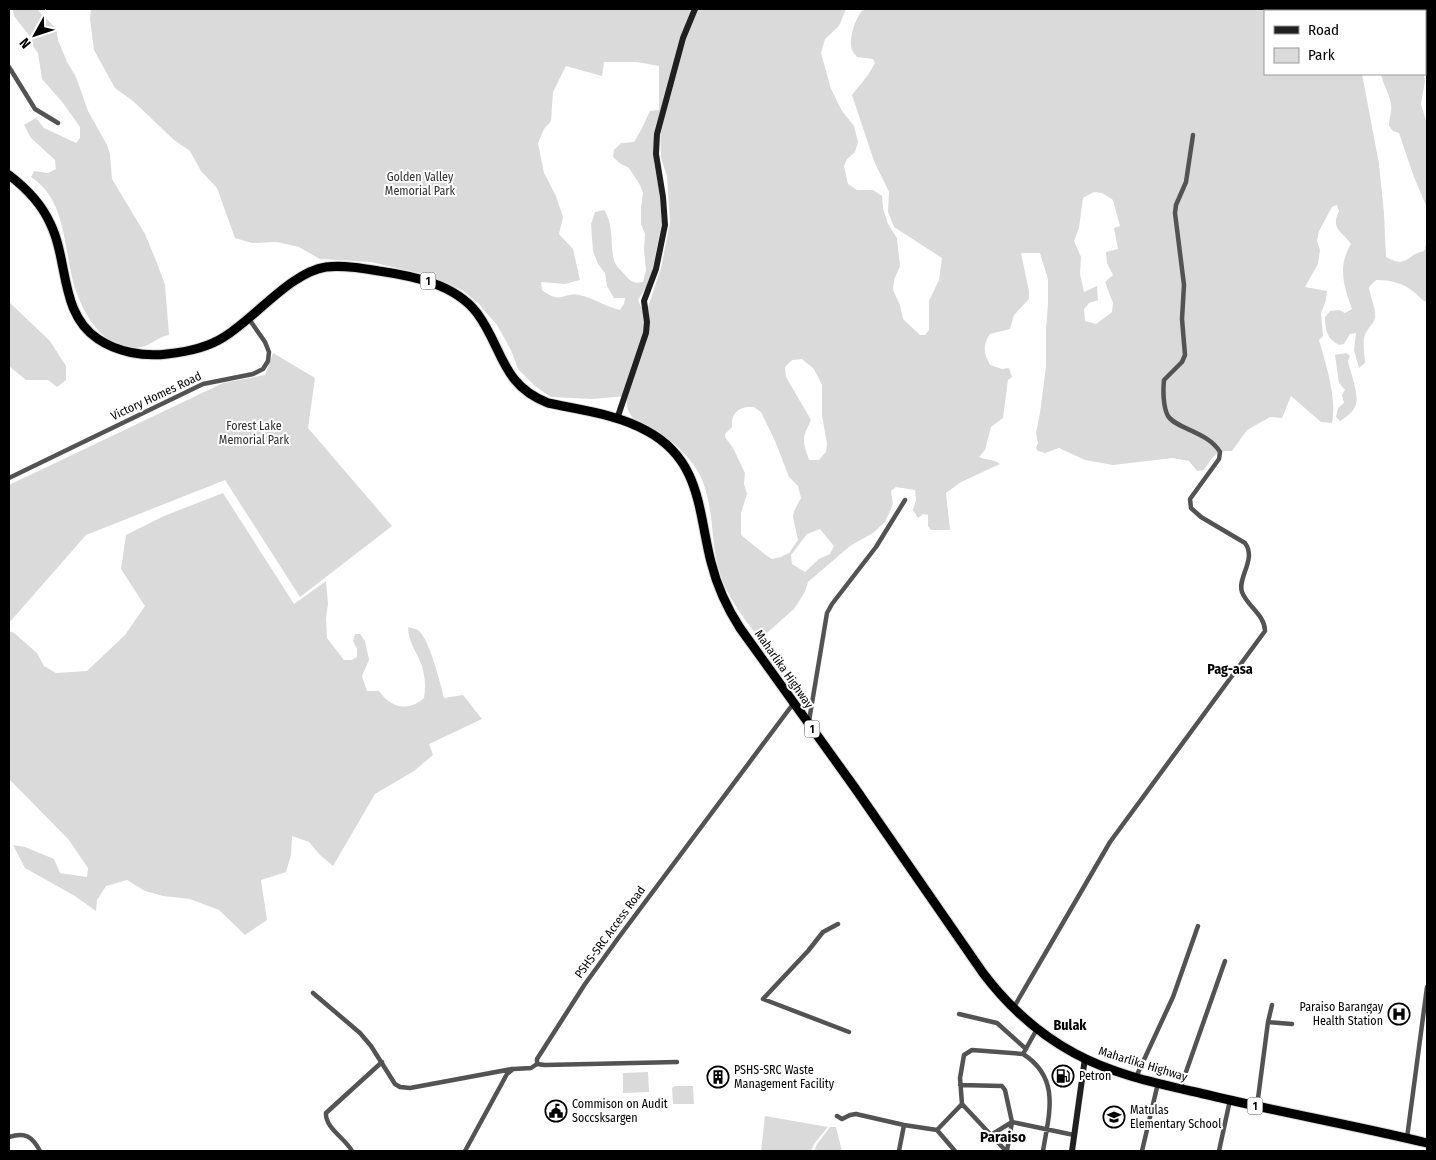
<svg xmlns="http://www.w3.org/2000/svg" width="1436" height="1160" font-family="'Fira Sans Condensed',sans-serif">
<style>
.green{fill:#dadada;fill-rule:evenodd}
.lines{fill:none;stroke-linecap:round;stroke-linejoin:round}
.highway-casing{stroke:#dbdbdb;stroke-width:11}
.street{stroke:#535353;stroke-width:4.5}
.secondary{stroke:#202020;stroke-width:6}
.highway{stroke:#000;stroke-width:9}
.labels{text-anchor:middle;stroke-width:4;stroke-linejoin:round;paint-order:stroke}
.shield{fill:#fff;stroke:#4c4c4c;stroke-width:1}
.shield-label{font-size:11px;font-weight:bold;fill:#000}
.park-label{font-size:12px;fill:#313131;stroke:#fff}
.street-label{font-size:12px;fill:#000;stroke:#fff}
.poi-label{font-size:12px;fill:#000;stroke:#fff;text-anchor:start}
.neighbourhood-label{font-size:14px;font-weight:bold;fill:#000;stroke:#fff}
.quarter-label{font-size:15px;font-weight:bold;fill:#000;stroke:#fff}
</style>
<rect width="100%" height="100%" fill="#fff"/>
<path class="green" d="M13,9H38L41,14L56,28L58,40L67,62L76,77L88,111L107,145L110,154L112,179L145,234L157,263L165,285L169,335C156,337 150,348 133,348C116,347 108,341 97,329C87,317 80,303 75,288C63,251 68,201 31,177L34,171L48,173L56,169L55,160L31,138L24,125L36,118L44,128L76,143L80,138V127L63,103L42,79L38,53L33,46L32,39L14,16Z
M91,9H716L719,10L723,9H846L839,26L825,39L821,53L831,89L842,111L854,126L858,142L855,152L847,159L844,166L848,184L857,190H873L882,196L883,208L888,224L897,238L900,266L894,280L893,290L900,305L903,319L920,335H925L929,330V301L939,280L942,258L894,227L888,212L889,192L874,161L852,95L868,75L875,63L873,59L857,57C856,55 853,53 852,50C848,40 856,15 864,9H1427V57L1425,63V11H1265V74H1362L1379,164L1384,213L1386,257C1408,269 1405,255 1424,251L1426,245L1427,227V302C1421,300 1419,296 1414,292C1403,283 1391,280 1376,280L1369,287C1370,297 1376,307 1375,318C1373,325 1367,328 1365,335C1362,343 1365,355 1365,363L1359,368L1354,350L1356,333L1350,334L1344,344L1339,345C1327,339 1325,330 1325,317L1330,311L1339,310L1345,313L1352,309C1344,286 1337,267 1351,244C1342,231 1330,229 1339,211L1337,205L1332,207L1319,231L1317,241L1320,250L1318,264L1305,287L1327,291L1326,300L1321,313L1323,336L1319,340C1326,365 1337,398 1332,423L1321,422L1291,396L1282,418L1270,417L1247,430L1232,451C1215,450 1213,457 1204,470L1197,471L1189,461L1173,458L1113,465L1085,460L1059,448L1045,453L1038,451L1036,448L1038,443L1036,433L1040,413L1046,366V329L1048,304V279L1040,253H1021L1029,291V299L1014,315L1010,329L990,334C982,346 984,353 990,365L1002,369L1009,368L1012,377L1008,380L1003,418L991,427L985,450L979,457C986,460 994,459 1000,464L961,482L946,493L950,530H931L928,526V515L923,514L918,518L913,510L916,500L915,490L896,487L891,491L893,504L885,522L873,533L850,546L808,582L805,592L794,609L760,639C742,616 724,593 717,563C711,535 713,495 697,470C687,454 672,440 656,431C649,427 638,424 633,418C627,411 626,404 627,396L592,399L551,397L535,386L518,369L511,350L497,325L478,303L462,290L423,274L371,262L320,259L299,247L277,242L252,243L235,238L217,188L201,171L190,151L174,140L133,101L115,88L94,50L90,19ZM604,62H637L659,66V110L650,111L641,130L634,142L621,143L614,150L613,157L621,164L629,168L640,185L643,193L641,208V224L645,234L644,250L646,270L643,282C635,284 631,282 626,276C622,271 615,266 614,260C610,243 614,224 604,210L595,212L591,224L593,251L598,264L605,273L607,286L614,298H625L624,304L620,310C606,307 594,298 579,295C563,292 561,305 542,290L541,282L565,284L580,280L573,249L559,234L563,217L556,196L544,173L538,143L544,129L551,121L553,92L566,66L602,76ZM660,122L661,158L667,176L670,222L661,268L648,307H641L638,300L650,281L662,223L659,190L654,162V137ZM1094,192L1102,193L1113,200L1120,226L1114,228L1118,249L1106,252L1107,263L1113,275L1105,282L1113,303L1112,312L1096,324L1085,321L1084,309L1089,303L1098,300L1097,286L1084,292L1080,274L1081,257L1074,241L1079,228L1083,198ZM802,359L814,369L822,385V415L827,444L826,452L819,460H809C802,439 802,439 811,420L786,377L785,367L792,360ZM747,407H754L761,412L775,441L789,477L798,486L801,498L794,511L793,517L798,540L789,553L781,557L772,559L767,556L741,535V513L747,494L744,484L745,473L733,448L725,437V434L732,427C731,415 736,409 747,407ZM820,529L834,546L830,554L819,559L805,572L792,564L791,555L807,534Z
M1381,74H1424L1425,81L1421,104L1427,124V208L1414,177L1399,133L1393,131L1389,126C1389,118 1392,112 1391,105C1390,94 1383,85 1381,74Z
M9,302L50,341L66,366V380L57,387L48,380H26L9,366Z
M273,353L315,378L308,428L392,526L300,597L225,480L86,535L9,623V485L223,383L265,375Z
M1346,353L1350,356L1348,361C1350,371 1359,394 1356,404C1354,412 1346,417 1340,421L1336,417L1338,408L1344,403L1342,395L1345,390L1339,383L1335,355Z
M223,493L294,604L326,581L328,604L326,618L327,638L344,660H352L357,657V649L353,641L355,634H360L365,641L369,660L362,676L367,691H379C391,708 408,712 424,698C426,687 425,677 422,666C417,652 408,642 408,627C412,628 417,629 419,631C429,639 441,685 444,698L463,695L482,719L429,744L433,755L414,771L375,794L333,866L320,855L309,842L292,836L291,855L286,872L261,880L267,920L245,935L219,910L190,899L163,896L145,891L127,880L106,886L97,900L96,911L75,896L25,868L13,845L25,847L54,859L60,873L87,877L88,868L69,840L9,779V631L14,633L37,653L44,666L56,673L87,671L125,635L145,606L121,569L126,535L164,516Z
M648,1072L649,1092L623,1093V1073Z
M675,1086H693L694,1104H673L672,1088Z
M765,1116L828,1127L814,1144L811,1151H761Z
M830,1127H836L842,1151H814L817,1144Z"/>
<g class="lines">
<g class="highway-casing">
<path id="highway" d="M9,175C26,188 41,203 50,223C69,261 59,313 98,339C117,352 144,357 167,354C186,352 207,348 224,337C255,318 291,272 326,267C344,265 362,268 379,271C413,276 455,284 477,313C503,348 501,385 548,403C580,410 617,414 647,431C701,460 698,511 711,562C717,586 727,608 740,628L855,788L983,973C1008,1006 1037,1033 1074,1053C1114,1075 1160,1084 1204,1094C1278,1112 1353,1125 1427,1143"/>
</g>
<path class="street" d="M9,67L35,109L58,123
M9,478L203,384L253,374L263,369L268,361L269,352L265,342L249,319
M809,721L827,613L832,604L876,547L905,500
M838,924L823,932L808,951L763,999L849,1032
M313,993L360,1033L371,1046L395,1084L400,1087L410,1088L512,1069
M1014,1007L1110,842L1265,631C1265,615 1247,606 1242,592C1237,578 1257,559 1245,543L1201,517L1191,508L1190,499L1219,459L1220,452C1207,431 1176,429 1168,416C1163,407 1163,390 1164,380L1182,362L1185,355L1182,319L1184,285L1175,213L1176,205L1186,182L1193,135
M959,1014L997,1023L1026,1049
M1268,1022L1292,1024
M1037,1029L1023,1054L972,1050L964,1055L960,1078L962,1104L991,1135L1012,1122L1074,1135
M1023,1054C1061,1078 1049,1114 1043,1151
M677,1062L545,1065L537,1064V1059L585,984L619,937L793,704
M1136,1077L1173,997L1198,926
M960,1085L1002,1086L1005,1090L1012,1122L1007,1151
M1180,1089L1225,961
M1257,1106L1268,1022L1272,1005
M837,1116L842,1119L850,1115L856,1114L904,1125L937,1130
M991,1135L1006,1151
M9,1137C25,1132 32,1136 40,1151
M1407,1138L1427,987
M352,1151C345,1138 325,1128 326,1113L382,1062
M465,1151L507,1074L513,1069L531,1068L537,1064
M899,1151L904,1125
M955,1151L937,1130L962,1104
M1142,1151L1158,1083
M1219,1151L1230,1100"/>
<path class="secondary" d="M617,419L646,333L647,322L644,301L656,269L665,225L663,197L656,154L657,134L683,38L695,9
M1072,1151L1085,1058"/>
<use href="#highway" class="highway"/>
</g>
<defs>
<g id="hospital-ring" transform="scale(1.125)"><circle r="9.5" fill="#fff" stroke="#000" stroke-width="1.5"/><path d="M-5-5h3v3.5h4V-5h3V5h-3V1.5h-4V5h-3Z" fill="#000"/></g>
<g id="fuel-ring" transform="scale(1.125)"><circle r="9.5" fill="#fff" stroke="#000" stroke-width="1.5"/><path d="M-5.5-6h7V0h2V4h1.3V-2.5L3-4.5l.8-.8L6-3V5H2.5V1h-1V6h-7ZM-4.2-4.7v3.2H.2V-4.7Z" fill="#000"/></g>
<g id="building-ring" transform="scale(1.125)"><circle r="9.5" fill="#fff" stroke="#000" stroke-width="1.5"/><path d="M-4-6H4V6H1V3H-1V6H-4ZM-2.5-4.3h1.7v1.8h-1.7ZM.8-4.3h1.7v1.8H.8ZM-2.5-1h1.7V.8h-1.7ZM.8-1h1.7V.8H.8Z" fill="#000"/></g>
<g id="civic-ring" transform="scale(1.125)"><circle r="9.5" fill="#fff" stroke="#000" stroke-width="1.5"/><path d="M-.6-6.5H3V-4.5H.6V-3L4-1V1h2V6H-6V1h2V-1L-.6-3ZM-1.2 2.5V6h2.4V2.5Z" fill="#000"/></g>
<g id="school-ring" transform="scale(1.125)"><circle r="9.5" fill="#fff" stroke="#000" stroke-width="1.5"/><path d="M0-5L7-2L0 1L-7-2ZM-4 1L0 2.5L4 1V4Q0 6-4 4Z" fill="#000"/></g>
</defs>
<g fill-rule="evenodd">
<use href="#hospital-ring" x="1399" y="1014"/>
<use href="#fuel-ring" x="1063" y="1076"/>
<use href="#building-ring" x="718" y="1077"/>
<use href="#civic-ring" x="556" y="1111"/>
<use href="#school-ring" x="1114" y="1117"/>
</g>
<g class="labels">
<g class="shield">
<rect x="420.5" y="272.5" width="15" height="17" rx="4"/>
<rect x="804.5" y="720.5" width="15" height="17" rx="4"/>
<rect x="1247.5" y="1097.5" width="15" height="17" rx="4"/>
</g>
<g class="shield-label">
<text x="428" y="285">1</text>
<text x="812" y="733">1</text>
<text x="1255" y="1110">1</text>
</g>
<g class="park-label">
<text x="420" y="181">Golden Valley<tspan x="420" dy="14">Memorial Park</tspan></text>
<text x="254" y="430">Forest Lake<tspan x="254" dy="14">Memorial Park</tspan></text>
</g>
<g class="street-label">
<text transform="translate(156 396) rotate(-25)" y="4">Victory Homes Road</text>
<text transform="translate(784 669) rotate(55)" y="4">Maharlika Highway</text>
<text transform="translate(610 932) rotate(-54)" y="4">PSHS-SRC Access Road</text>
<text transform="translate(1143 1064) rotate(17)" y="4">Maharlika Highway</text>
</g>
<g class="poi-label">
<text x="1383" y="1011" text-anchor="end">Paraiso Barangay<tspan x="1383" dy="14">Health Station</tspan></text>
<text x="734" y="1074">PSHS-SRC Waste<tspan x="734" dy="14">Management Facility</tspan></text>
<text x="1079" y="1080">Petron</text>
<text x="572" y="1108">Commison on Audit<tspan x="572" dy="14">Soccsksargen</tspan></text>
<text x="1130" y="1114">Matulas<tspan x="1130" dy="14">Elementary School</tspan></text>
</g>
<g class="neighbourhood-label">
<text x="1230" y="674">Pag-asa</text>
<text x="1070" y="1030">Bulak</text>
</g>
<g class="quarter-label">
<text x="1003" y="1142">Paraiso</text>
</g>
</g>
<rect width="1436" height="1160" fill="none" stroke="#000000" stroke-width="20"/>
<rect x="1264" y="10" width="162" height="65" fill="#ffffff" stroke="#999999"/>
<rect x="1274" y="26" width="25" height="8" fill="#202020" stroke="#999999"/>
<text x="1308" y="35" font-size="15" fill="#000000">Road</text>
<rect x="1274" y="48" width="25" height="15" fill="#dadada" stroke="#999999"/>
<text x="1308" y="60" font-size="15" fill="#000000">Park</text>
<g transform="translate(35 35) rotate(230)" stroke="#ffffff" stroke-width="4" paint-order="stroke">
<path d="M0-4L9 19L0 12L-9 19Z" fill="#000000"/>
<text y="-8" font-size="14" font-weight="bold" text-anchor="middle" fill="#000000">N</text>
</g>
</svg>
